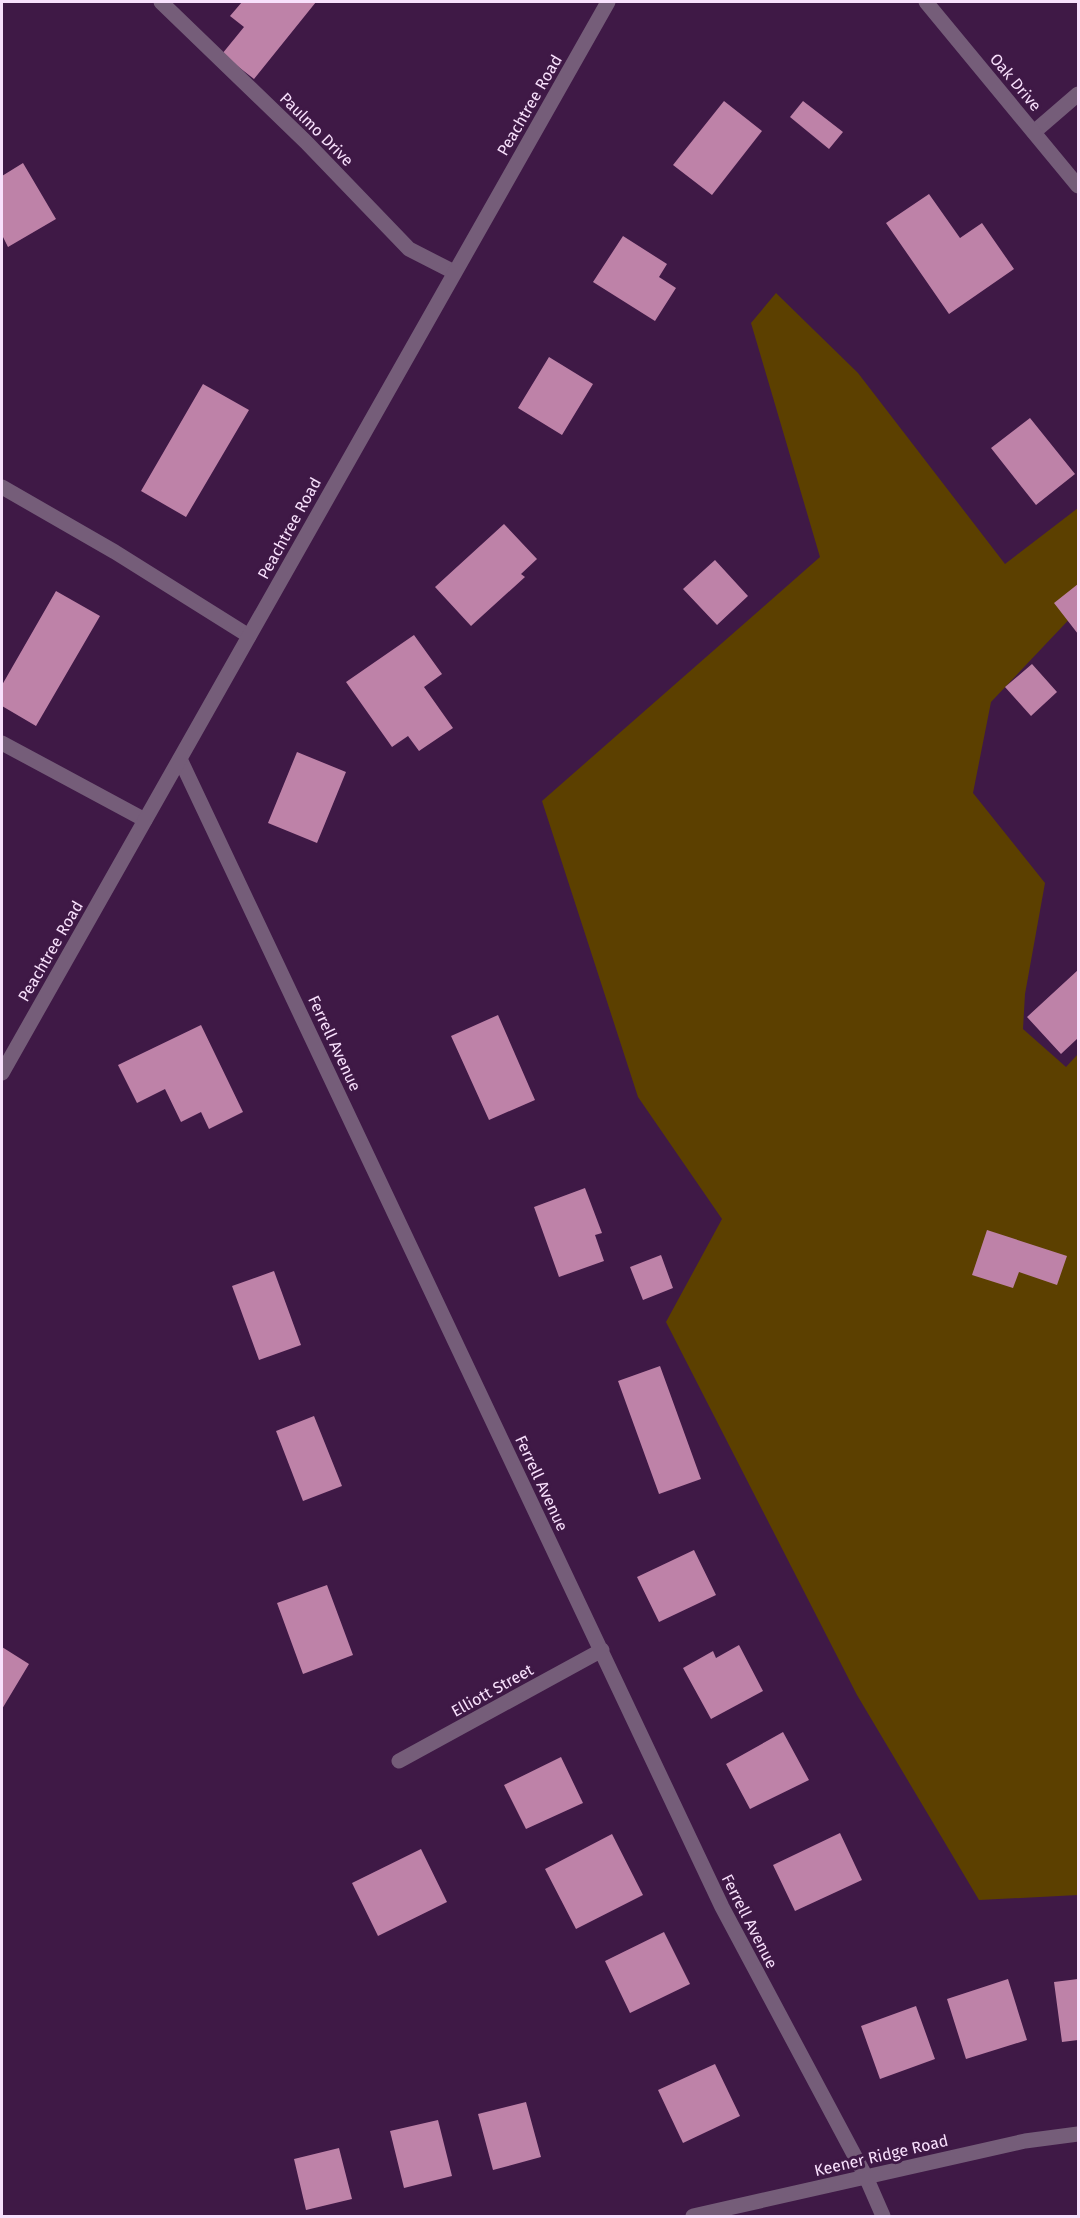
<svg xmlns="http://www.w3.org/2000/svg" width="1080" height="2218" font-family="'Fira Sans',sans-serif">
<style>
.green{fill:#5c4000}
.building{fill:#be82a8}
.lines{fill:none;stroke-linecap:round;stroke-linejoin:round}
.service{stroke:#755d79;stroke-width:15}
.minor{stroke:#755d79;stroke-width:15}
.tertiary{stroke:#755d79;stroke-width:15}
.labels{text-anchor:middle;stroke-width:6;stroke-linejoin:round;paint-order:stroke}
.street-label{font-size:16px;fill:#f8e0fc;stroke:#3f1946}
</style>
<rect width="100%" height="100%" fill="#3f1946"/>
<path class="green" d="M776,293L858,373L1005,564L1078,508V610L991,702L973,793L1045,883L1025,994L1023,1029L1066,1067L1078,1054V1895L979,1900L857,1695L666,1322L722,1219L638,1097L542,801L820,557L751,323Z"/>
<path class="building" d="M242,2H316L254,79L222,54L244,27L230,16Z
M724,101L762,131L712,195L673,165Z
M803,101L843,132L829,149L790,117Z
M23,163L56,219L8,247L2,235V176Z
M929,194L960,238L982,223L1014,269L949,314L886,223Z
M623,236L667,264L659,277L676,288L655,321L593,282Z
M549,357L593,384L562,435L518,408Z
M203,384L249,410L186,517L141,491Z
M1030,418L1075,474L1036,505L991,448Z
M504,524L537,559L521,574L525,577L471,626L435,587Z
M715,560L748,596L717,625L683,589Z
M1078,584V634L1054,603Z
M56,591L100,616L36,726L2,706V685Z
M414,635L442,674L424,687L453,728L419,751L408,736L392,747L346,682Z
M1032,664L1057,692L1031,716L1005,687Z
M297,752L346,772L317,843L268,823Z
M1078,970V1038L1061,1054L1027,1017Z
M498,1015L535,1100L489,1120L451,1036Z
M201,1025L243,1112L209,1129L201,1112L181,1122L165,1089L137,1103L118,1065Z
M585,1188L602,1233L595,1235L604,1261L559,1277L534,1207Z
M987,1230L1067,1256L1057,1285L1019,1272L1013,1288L972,1275Z
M661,1255L673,1288L643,1300L630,1267Z
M274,1271L301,1345L259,1360L232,1286Z
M660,1366L701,1479L659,1494L618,1381Z
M314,1416L342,1486L303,1501L276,1431Z
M694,1550L716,1595L659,1622L637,1577Z
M327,1585L353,1655L303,1674L277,1603Z
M739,1645L763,1691L711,1719L683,1668L713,1651L716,1658Z
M2,1647L29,1664L2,1709Z
M783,1732L809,1780L750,1809L726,1764Z
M561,1757L583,1803L526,1829L504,1785Z
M840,1833L862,1880L795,1911L773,1865Z
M612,1834L643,1895L576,1929L545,1869Z
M421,1849L447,1902L378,1936L352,1883Z
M664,1932L690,1984L630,2013L605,1961Z
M1008,1979L1027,2040L966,2059L947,1999Z
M1078,1979V2040L1062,2042L1054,1982Z
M916,2006L935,2059L880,2079L861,2026Z
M715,2064L740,2116L683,2143L658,2090Z
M526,2102L541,2157L493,2170L478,2114Z
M438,2120L452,2176L404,2188L390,2131Z
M339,2148L352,2199L306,2210L294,2159Z"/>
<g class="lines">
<path class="service" d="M2,487L115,552L249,636
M2,743L145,820"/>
<path class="minor" d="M161,2L306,142L409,249L454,272
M1034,132L1078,94
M180,759L722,1907L866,2177L883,2216
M399,1761L602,1650
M693,2216L1025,2141L1078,2134"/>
<path class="tertiary" d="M926,2L1078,186
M2,1073L608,2"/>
</g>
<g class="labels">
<g class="street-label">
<text transform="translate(1016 82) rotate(50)" y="6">Oak Drive</text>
<text transform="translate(529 105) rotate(-60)" y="6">Peachtree Road</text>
<text transform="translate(317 129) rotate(45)" y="6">Paulmo Drive</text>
<text transform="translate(289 528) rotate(-61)" y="6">Peachtree Road</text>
<text transform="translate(50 951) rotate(-60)" y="6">Peachtree Road</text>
<text transform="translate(335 1043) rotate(65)" y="6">Ferrell Avenue</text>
<text transform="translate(542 1483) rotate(65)" y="6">Ferrell Avenue</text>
<text transform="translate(492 1690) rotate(-29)" y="6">Elliott Street</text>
<text transform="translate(750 1921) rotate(63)" y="6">Ferrell Avenue</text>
<text transform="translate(881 2155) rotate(-13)" y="6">Keener Ridge Road</text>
</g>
</g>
<rect width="1080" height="2218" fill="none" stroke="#f8e0fc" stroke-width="6"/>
</svg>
